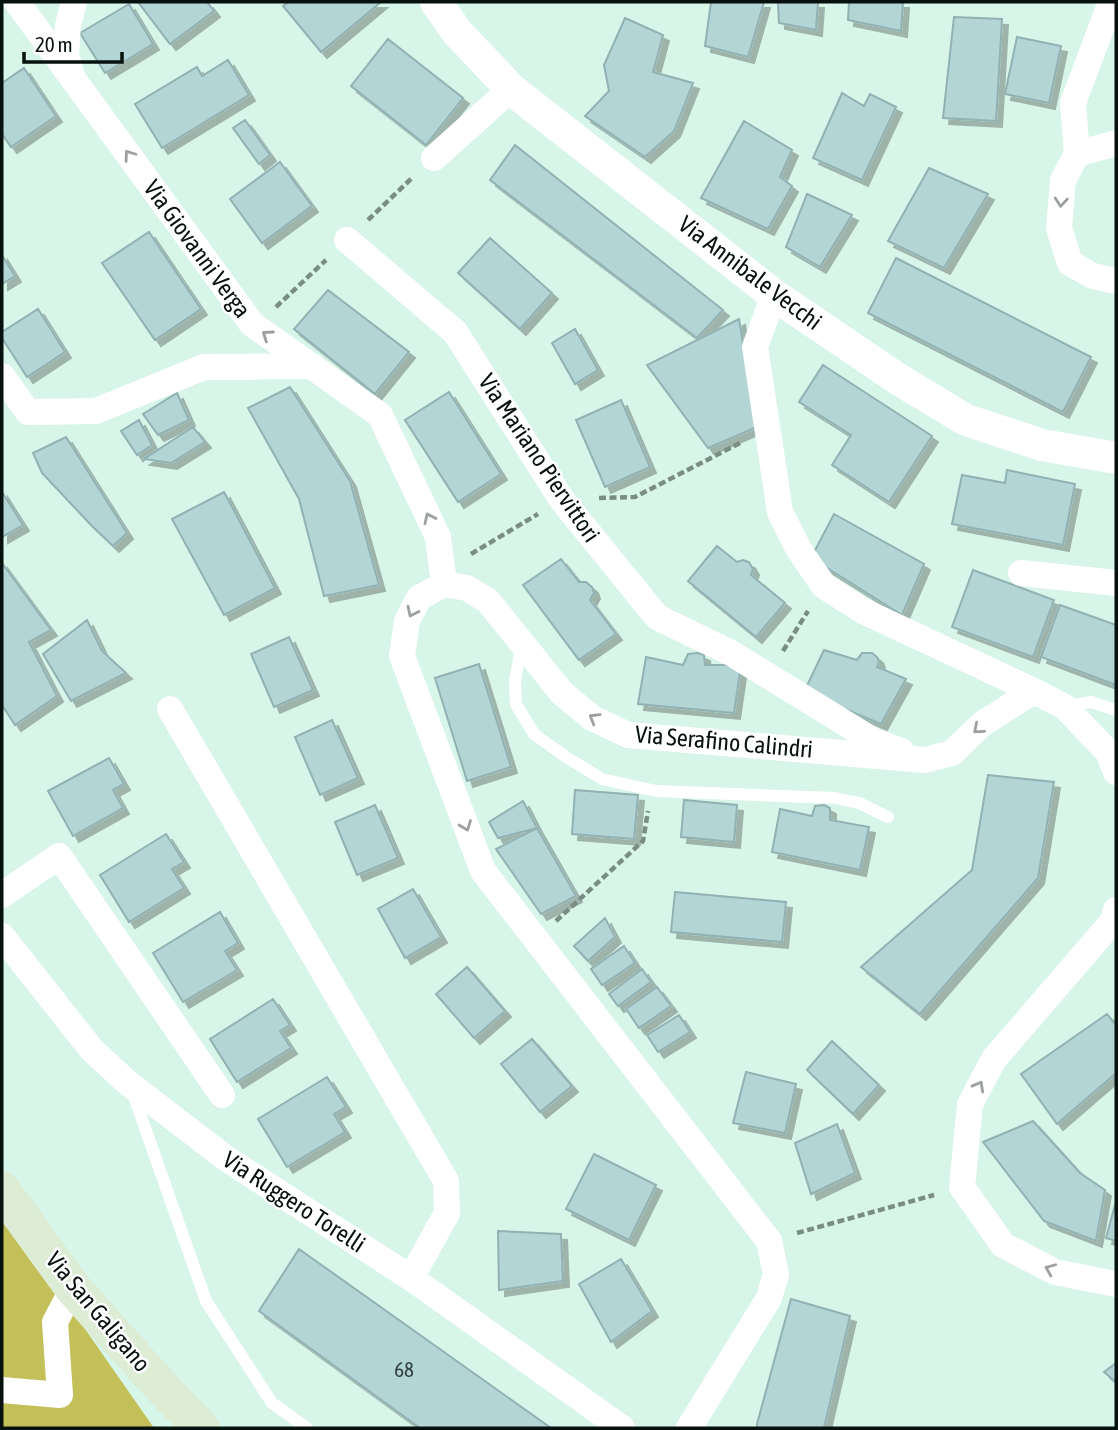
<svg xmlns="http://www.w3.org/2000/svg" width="1118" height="1430" font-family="'Asap Condensed',sans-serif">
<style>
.forest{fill:#c4c059}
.building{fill:#b4d5d6;stroke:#91b1b2;stroke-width:2;filter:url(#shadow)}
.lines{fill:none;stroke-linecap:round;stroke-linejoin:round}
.path{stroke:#798d85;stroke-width:4.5;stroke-dasharray:7 3.5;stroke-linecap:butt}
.service{stroke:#fff;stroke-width:12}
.minor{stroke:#fff;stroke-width:26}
.tertiary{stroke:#fff;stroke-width:32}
.secondary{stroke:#dcecd5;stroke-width:37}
.oneway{stroke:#9ca09e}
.labels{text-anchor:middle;stroke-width:5;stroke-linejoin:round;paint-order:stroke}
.number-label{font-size:21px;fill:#32423f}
.street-label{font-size:24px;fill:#07110d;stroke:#fff}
</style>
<defs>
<filter id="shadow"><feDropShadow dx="6" dy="6" stdDeviation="0" flood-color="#0004"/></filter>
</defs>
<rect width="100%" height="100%" fill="#d8f5e9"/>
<path class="forest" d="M2,1215L32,1253L154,1428H2Z"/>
<path class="building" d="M138,2H207L214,11L170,44Z
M289,2H381L321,52L283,6Z
M711,2H764L748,57L705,46Z
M778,2H818L816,30L779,23Z
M849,2H903L901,31L848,20Z
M129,4L153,44L105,73L80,33Z
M954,17L1002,19L996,121L943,118Z
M625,18L663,35L653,72L693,83L674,131L645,157L585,116L609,91L604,65Z
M1017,37L1061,46L1049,103L1005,94Z
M388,39L463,98L426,145L351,86Z
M228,60L249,95L162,148L135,104L197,67L202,76Z
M24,68L56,116L11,147L2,134V83Z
M842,93L864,106L870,94L896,107L862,180L813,158Z
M245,120L270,155L259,164L233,128Z
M744,121L792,150L780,177L792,186L768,229L701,198Z
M515,145L723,310L697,338L490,180Z
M280,162L312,206L262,243L230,199Z
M929,168L988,194L944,268L888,241Z
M807,194L852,215L820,267L786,247Z
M149,232L201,309L155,340L102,263Z
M490,238L552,293L520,329L458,273Z
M2,255L15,276L2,284Z
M896,258L1091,357L1063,412L868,313Z
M328,290L409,352L375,394L294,329Z
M38,309L65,352L27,377L2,338V332Z
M739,319L757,427L708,448L647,365Z
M575,329L598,370L575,384L552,343Z
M823,365L932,436L889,502L832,465L851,435L799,402Z
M290,387L350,481L379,585L324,596L299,499L248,408Z
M449,392L501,474L458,502L405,420Z
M177,393L189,420L158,435L143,414Z
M621,400L650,467L605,487L576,420Z
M139,420L152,445L137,455L121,431Z
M193,427L205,442L171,463L144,459Z
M66,437L127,533L113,546L91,525L42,473L33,453Z
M1007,470L1075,484L1063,545L952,524L962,475L1005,483Z
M2,492L23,525L2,537Z
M224,492L275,588L224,615L172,519Z
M834,514L924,564L902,615L811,558Z
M717,546L737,562L743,560L749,562L753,569L751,575L785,603L756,637L688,581Z
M561,559L579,582H586L592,587L594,593L590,600L616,634L579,660L523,585Z
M2,563L51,630L29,642L57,696L15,725L2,705Z
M973,570L1054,600L1033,657L952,627Z
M1060,605L1116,625V685L1041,657Z
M87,620L102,651L126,673L71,701L43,654Z
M289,637L313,690L274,707L251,654Z
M824,650L857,660L862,653H872L877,657L879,662L877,667L906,679L881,724L804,692Z
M698,653L704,655L705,665H741L734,713L638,704L646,657L683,665L688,654Z
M479,664L511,767L467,781L435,678Z
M332,720L358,778L320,795L295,737Z
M109,758L124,784L113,790L123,808L73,836L48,791Z
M988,775L1054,782L1038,878L920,1014L861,967L972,870Z
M575,790L638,795L634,839L572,834Z
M684,800L737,805L734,842L681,837Z
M523,801L537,828L498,838L489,822Z
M375,805L398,858L357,875L335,822Z
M824,805L830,808V820L869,827L860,870L772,852L780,809L812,816L815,806Z
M537,828L576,896L541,914L496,849Z
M166,834L184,862L172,869L184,888L129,922L100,875Z
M413,889L441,937L405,958L378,909Z
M675,892L786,902L782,942L671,932Z
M220,912L238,943L225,951L237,970L183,1002L153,953Z
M605,918L615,937L588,961L574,946Z
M624,946L635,963L602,985L591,969Z
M467,967L505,1011L474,1038L436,994Z
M642,969L651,982L618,1006L609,994Z
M657,987L671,1006L639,1028L626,1009Z
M273,999L290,1025L280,1031L291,1048L237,1082L210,1039Z
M1107,1014L1116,1025V1073L1057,1124L1021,1074Z
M679,1015L690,1032L658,1052L647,1035Z
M532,1039L572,1086L540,1112L501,1064Z
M832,1041L879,1085L853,1114L807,1070Z
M746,1072L796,1084L785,1133L733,1123Z
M327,1077L346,1107L334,1114L345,1132L287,1167L258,1119Z
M1033,1121L1080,1173L1105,1190L1096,1241L1044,1221L983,1142Z
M837,1124L855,1173L811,1194L795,1143Z
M594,1154L656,1185L629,1240L566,1209Z
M1116,1201V1241L1106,1238Z
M498,1231L561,1234L563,1281L499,1290Z
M299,1249L551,1428H420L259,1311Z
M621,1259L652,1311L611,1342L579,1284Z
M791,1299L850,1316L824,1428H757V1424Z
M1116,1363V1382L1104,1372Z"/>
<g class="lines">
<path class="path" d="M368,220L412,178
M276,307L326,260
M599,498L635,497L742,442
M471,554L538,514
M783,651L808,611
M556,921L643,841L648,811
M797,1233L934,1195"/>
<path class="service" d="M522,643L515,680L516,704L534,734L566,757L602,779L656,791L835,798L859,803L888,817
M1065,707L1091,702L1116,710
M132,1091L206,1301L272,1403L307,1428"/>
<path class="minor" d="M17,2L252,324L380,415L438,537L444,584
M72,76L66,54L68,25L74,2
M1116,143L1077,154L1063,180L1059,228L1070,263L1093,276L1116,281
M1077,154L1073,103L1111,2
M434,158L511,89
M347,240L455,332L562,500L657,617L731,653L874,741L901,751
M774,295L755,347L780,512L799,550L824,586L863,611L1034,691L1065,707L1108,752L1116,772
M2,376L28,412L96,411L204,367L312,366
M1021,573L1116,583
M170,709L446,1181L447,1213L411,1278
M2,895L59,856L222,1095
M1116,910L1113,921L994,1059L970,1104L962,1187L1003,1245L1055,1272L1116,1284
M2,936L92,1050L129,1084L227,1159L411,1278L622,1428
M2,1390L60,1395L55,1322L73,1288
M689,1428L769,1298L776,1274L769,1241L483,871L402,656L407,621L419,598L444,584L467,588L488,601L562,693L592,718L628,735L925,760L952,753L982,724L1034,691"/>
<path class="tertiary" d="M436,2L457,32L511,89L774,295L898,379L966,420L1042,445L1116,458"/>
<path class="secondary" d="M2,1190L73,1288L158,1383L201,1428"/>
</g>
<defs><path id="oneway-chevron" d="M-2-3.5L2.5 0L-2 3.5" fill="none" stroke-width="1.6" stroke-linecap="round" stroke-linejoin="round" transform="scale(1.75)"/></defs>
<g class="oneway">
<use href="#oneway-chevron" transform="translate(129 155) rotate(-126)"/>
<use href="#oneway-chevron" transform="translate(1061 202) rotate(95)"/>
<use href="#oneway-chevron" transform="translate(267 335) rotate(-145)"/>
<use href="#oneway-chevron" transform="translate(429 518) rotate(-115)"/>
<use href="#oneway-chevron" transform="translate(412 612) rotate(116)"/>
<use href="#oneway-chevron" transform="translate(594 718) rotate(-149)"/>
<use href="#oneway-chevron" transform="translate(978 729) rotate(139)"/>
<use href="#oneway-chevron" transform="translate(466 826) rotate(69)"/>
<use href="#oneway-chevron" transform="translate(979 1086) rotate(-61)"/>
<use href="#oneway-chevron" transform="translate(1050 1269) rotate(-157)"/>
</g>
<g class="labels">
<g class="number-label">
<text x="404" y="1377">68</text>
</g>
<g class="street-label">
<text transform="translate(197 249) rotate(54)" y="8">Via Giovanni Verga</text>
<text transform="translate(750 273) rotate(37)" y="8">Via Annibale Vecchi</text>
<text transform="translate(539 458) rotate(56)" y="8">Via Mariano Piervittori</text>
<text transform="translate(724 742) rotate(5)" y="8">Via Serafino Calindri</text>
<text transform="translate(294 1202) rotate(33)" y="8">Via Ruggero Torelli</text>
<text transform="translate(98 1312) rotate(50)" y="8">Via San Galigano</text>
</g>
</g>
<rect width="1118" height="1430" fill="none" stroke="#07110d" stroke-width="7"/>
<path d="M24 52v10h98v-10" fill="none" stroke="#07110d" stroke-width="3.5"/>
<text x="35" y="52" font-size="21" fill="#07110d" stroke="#ffffff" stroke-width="5" paint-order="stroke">20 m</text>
</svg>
